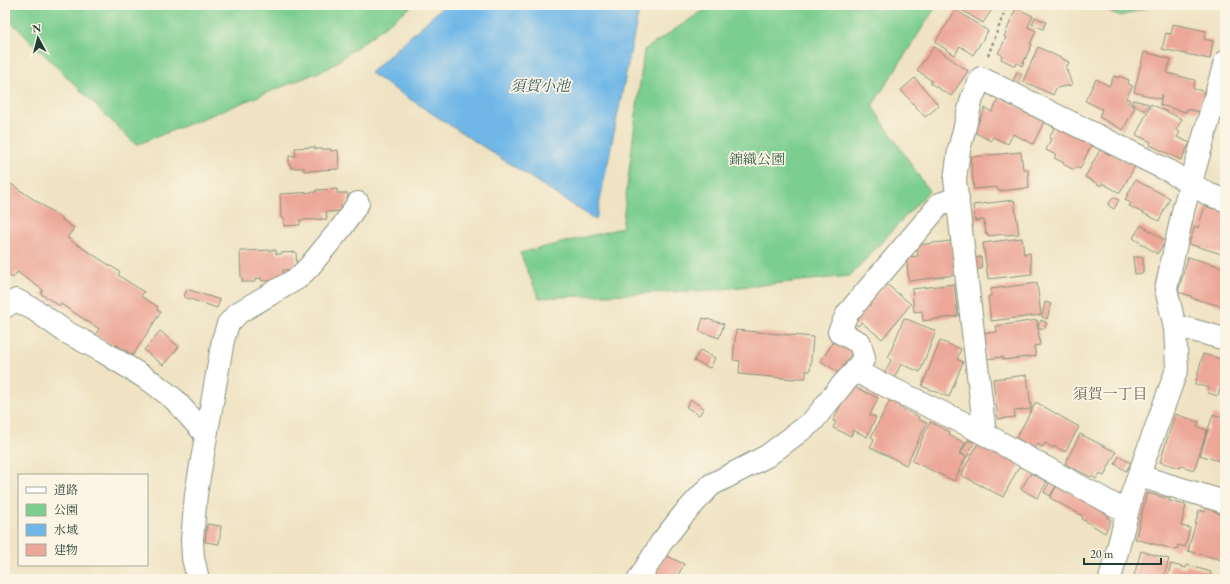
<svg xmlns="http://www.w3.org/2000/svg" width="1230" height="584" font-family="'EB Garamond','Noto Serif JP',serif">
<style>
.green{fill:#7bce90;stroke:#4d8662}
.water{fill:#70b7e7;stroke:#487a8e}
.building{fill:#eca798}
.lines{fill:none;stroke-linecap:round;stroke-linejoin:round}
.minor-casing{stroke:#87907c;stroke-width:24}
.path{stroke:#87907c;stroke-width:2.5;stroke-dasharray:3 3;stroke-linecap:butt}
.minor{stroke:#fff;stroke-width:22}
.labels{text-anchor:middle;stroke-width:3.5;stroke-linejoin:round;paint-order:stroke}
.park-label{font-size:14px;fill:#36614b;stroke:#fcf5e5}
.water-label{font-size:15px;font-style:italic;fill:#335c61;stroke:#fcf5e5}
.neighbourhood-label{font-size:15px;fill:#676257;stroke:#fcf5e5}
</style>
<rect width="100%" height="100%" fill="#fcf5e5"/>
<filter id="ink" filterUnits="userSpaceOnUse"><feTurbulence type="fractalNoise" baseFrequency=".025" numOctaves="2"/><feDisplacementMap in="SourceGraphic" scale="8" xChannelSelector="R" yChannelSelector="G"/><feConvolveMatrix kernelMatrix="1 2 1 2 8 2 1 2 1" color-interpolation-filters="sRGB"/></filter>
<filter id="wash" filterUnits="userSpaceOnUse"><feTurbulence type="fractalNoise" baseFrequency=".012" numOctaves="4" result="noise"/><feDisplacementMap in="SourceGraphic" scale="16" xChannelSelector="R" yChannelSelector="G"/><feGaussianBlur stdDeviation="0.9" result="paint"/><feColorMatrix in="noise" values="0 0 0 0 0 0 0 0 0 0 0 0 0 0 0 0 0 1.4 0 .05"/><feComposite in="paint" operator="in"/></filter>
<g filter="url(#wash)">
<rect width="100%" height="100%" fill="#efe3c3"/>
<path class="green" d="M5,5H413L329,68L136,145L12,23L5,17Z
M715,5H937L872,106L929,191L850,276L712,290L539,298L520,253L622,228L644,50L698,14Z
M1094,5H1154L1121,16Z"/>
<path class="water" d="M445,5H640L596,220L370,73Z"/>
<g id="blocks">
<path class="building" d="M959,5H995L983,23L958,8Z
M1016,8L1033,16L1028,27L1036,31L1030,44H1032L1022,66L1017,63L1015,66L1001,59L1002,55L998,53L1006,38L1004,37Z
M956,10L988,31L973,55L960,46L955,55L935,42Z
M1035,17L1046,22L1043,29L1032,24Z
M1173,24L1206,31L1204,39L1213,41L1210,59L1162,49L1166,33L1171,34Z
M934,47L968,71L951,96L930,83L932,81L917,70Z
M1038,47L1069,62L1066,68L1072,85L1056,88L1053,95L1023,81Z
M1144,52L1171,59L1167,73L1195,80L1193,89L1204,91L1199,112L1187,109L1186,112L1160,105L1162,94L1160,99L1134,92Z
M1017,72L1022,74L1018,82L1013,81Z
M1114,76L1118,78L1119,76L1129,80L1128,84L1133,86L1126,98L1130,100L1128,103L1135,107L1123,130L1099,117L1102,109L1085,101L1096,79L1109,86Z
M915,78L939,106L925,117L901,90Z
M999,98L1045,120L1033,144L1013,134L1008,144L993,137L991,141L974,132L985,108L992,112Z
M1133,100L1149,104L1145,111L1131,103Z
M1151,104L1182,119L1176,130L1180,132L1177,137L1190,143L1181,160L1150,145L1151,142L1136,135Z
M1056,125L1092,143L1080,169L1076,167L1074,170L1063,164L1064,163L1054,158L1056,155L1046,150L1051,139L1049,138Z
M315,147V149H331V151L338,150L339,169L304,171V168H291V165H289V156H296L295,148Z
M1101,148L1135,166L1120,193L1102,183L1101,186L1085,177Z
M1021,152L1023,169H1028L1029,188L998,191L997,187L974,189L970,157Z
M5,180L63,219L62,220L74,228L67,238L120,272L118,275L144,292L141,296L158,307L157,310L161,312L133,355L117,345L115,347L95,335L99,329L61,304L60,306L41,294L43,290L17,272L13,278L5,273Z
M1135,180L1170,198L1159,221L1129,206L1131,203L1125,200Z
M337,189V193H348V201L343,211L326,212L327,219L300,220V225L284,226V218H281L280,194L316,192V190Z
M1113,197L1119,200L1114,209L1108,205Z
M1014,200L1019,234L1005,235V234L988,236V233L986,234L984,220L975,221L973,205Z
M1205,206L1225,212V255L1189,244L1195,226L1198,228Z
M1141,225L1166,241L1157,254L1133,238Z
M1022,238L1024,254L1030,253L1032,274L988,279L983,243Z
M951,241L956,275L909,281L906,257L918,256L917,245Z
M276,250V254H281V253L296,252L297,270H283V280L262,281L261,278L255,279V282H242V277H241L240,251Z
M981,257L982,269H975L974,258Z
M1133,257H1143V273L1135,274Z
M1188,257L1225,268V307L1191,298V296L1178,292Z
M885,283L911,304L882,339L861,322L858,326L854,323Z
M1037,283L1041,315L991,321L988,297L991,296V289Z
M954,284L958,316L923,321L922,311L914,312L912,289Z
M187,289L220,300L217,308L184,297Z
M1045,302L1051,304L1047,319L1042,317Z
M703,318L724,324L719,338L699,331Z
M904,318L936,331L920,372L901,364L894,379L884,374L891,360L888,358Z
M1037,320L1040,345L1034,346L1036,356L1003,360V357L986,359L983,333L997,332L996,326Z
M1041,320L1047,323L1044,329L1038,327Z
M736,330L813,337L810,371H806V378H794V379L739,374L740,361L733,360Z
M160,331L179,347L163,365L144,350Z
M834,341L852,352L839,373L821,361Z
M940,341L961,349L957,359L963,362L949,397L922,386Z
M700,350L715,358L710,368L694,361Z
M1203,354L1225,360V391L1220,389L1218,396L1208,393L1209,388L1195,384Z
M1027,375L1031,409L1014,411L1015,417L998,419L993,379Z
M850,385L878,398L870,415L876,417L867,437L853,430L851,436L833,428L836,422L833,421Z
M691,400L704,408L699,415L686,407Z
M890,400L900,405L899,407L919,417L918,419L927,423L906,465L870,447L874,439L871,437Z
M1036,402L1079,427L1065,452L1054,446L1053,448L1045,443L1043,447L1037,444L1034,448L1016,438Z
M1175,414L1199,422L1197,427L1207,430L1194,470L1181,466L1180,468L1160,462Z
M1213,414L1225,418V463L1200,455Z
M930,422L950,432L949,435L965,443L959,455L960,454L966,457L954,481L912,461Z
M1080,434L1116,452L1104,476L1099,474L1096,479L1092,476L1091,477L1065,464Z
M968,440L974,443L967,457L961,453Z
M978,443L1020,465L1003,497L961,475Z
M1119,456L1131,463L1126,471L1115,464Z
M1031,473L1047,482L1037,498L1021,489Z
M1051,480L1057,484L1050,496L1044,492Z
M1057,485L1109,514L1107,518L1111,520L1105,533L1082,519L1083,516L1050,498Z
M1147,493L1170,499L1169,501L1186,505L1181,526L1190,528L1185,547L1178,545L1177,550L1135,539Z
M1206,508L1218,512L1217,513L1225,516V557L1224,556L1222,560L1188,551L1199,510L1205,512Z
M207,524L221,526L219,544L205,542Z
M1141,551L1169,559L1163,579H1133Z
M665,555L684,564L676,579H652Z
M1171,564L1186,568L1187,565L1211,572L1209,579H1167Z"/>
</g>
</g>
<g filter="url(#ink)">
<use href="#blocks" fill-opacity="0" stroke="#87907c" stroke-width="1"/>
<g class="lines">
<g class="minor-casing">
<path id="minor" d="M5,307L16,300L35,310L66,332L102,351L152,382L174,399L206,435
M1174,325L1225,339
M855,371L966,424L1127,512
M985,434L955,179L959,150L972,98L981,78L1171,172L1210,195L1225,200
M1139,476L1225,502
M198,579L193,558L192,540L196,494L223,340L228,324L238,313L298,278L309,267L342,227L358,203
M639,579L661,543L683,515L711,485L767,456L812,422L842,385L855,371L864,358L860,343L839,332L847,314L940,204L958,198
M1110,579L1132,494L1177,369L1175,327L1166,289L1184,207L1225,62"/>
</g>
<path class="path" d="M988,56L1007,5"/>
<use href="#minor" class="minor"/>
</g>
</g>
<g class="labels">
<g class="park-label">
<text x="757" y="164">錦織公園</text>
</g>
<g class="water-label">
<text x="540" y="91">須賀小池</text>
</g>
<g class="neighbourhood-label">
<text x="1110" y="399">須賀一丁目</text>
</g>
</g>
<rect width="1230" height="584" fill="none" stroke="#fcf5e5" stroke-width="20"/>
<rect x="18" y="474" width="130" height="92" fill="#fcf5e5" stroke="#a4ab9e"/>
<rect x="26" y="487" width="20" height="6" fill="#ffffff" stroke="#a4ab9e"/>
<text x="54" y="494" font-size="12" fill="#1f3d34">道路</text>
<rect x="26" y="504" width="20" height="12" fill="#7bce90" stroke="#a4ab9e"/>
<text x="54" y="514" font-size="12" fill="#1f3d34">公園</text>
<rect x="26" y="524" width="20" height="12" fill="#70b7e7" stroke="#a4ab9e"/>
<text x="54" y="534" font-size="12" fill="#1f3d34">水域</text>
<rect x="26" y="544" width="20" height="12" fill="#eca798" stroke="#a4ab9e"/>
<text x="54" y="554" font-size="12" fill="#1f3d34">建物</text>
<g transform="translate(38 38) rotate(353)" stroke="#fcf5e5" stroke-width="3" paint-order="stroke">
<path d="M0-3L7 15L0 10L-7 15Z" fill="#1f3d34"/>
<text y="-6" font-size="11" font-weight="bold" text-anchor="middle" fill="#1f3d34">N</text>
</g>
<path d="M1084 558v6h77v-6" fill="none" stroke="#1f3d34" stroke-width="2"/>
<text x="1090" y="558" font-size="12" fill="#1f3d34" stroke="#fcf5e5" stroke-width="3" paint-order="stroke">20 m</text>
</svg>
